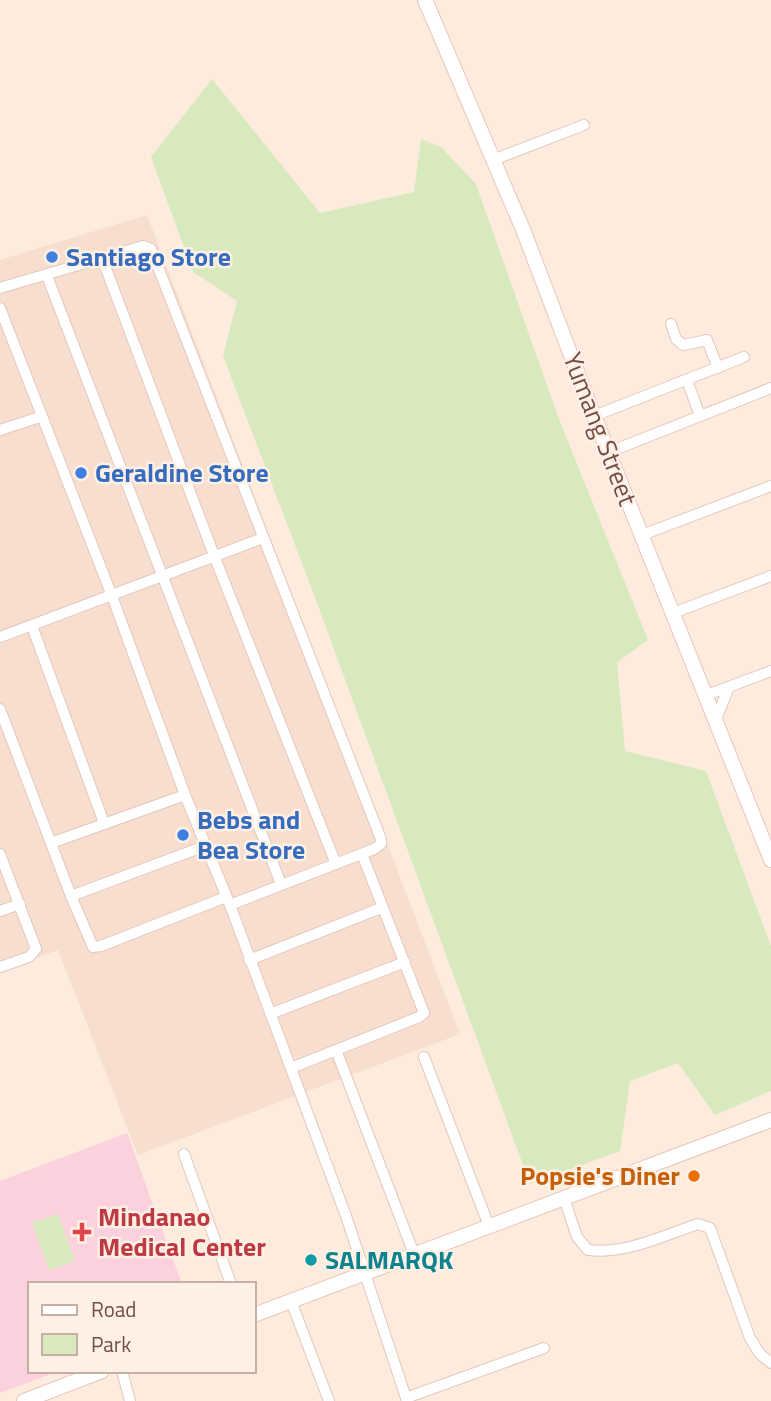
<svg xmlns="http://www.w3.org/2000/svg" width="771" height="1401" font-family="'Titillium Web',sans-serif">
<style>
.residential{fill:#f7decf}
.medical{fill:#fbd1de}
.green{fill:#d8eabd}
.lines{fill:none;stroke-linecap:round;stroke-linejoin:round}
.minor-casing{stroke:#e3c8bd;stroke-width:12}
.secondary-casing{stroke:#e8c7ba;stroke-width:16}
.minor{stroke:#fff;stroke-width:10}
.secondary{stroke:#fff;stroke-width:14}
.shop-dot{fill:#3f7fe0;stroke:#fff0e5;stroke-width:2.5}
.food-dot{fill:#e8710a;stroke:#fff0e5;stroke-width:2.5}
.health-dot{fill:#e0444e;stroke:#fff0e5;stroke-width:2.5}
.culture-dot{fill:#0f9aa8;stroke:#fff0e5;stroke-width:2.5}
.labels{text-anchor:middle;stroke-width:5;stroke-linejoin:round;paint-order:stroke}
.shop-label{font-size:26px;font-weight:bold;fill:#366cbe;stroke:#fff0e5;text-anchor:start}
.street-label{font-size:26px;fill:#744e46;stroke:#fff0e5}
.food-label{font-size:26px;font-weight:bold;fill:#c56008;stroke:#fff0e5;text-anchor:end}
.health-label{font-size:26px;font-weight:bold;fill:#be3a42;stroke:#fff0e5;text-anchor:start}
.culture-label{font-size:26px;font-weight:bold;fill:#0d838f;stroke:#fff0e5;text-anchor:start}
</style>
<rect width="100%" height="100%" fill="#fdebde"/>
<path class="residential" d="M147,215L460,1034L138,1155L58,950L0,972V260Z"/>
<path class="medical" d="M127,1133L182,1284H30V1371H59L0,1393V1181Z"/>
<path class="green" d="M212,79L320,213L414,192L421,139L442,148L476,184L557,414L648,640L617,662L625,751L706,771L771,946V1091L715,1115L678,1063L630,1081L620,1151L530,1184L313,592L223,356L237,301L193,272L151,157Z
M58,1214L75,1261L49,1270L32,1223Z"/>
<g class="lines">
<g class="minor-casing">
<path id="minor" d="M493,160L584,125
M102,258L215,558L336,864
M47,276L281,884
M0,288L143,246L151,249L381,839V844L374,849L230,905
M0,308L112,596L185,795L230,905L346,1216L407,1401
M671,324L676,339L683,345L707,340L718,368
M687,380L700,416
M594,416L744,357
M0,430L40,417
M609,452L771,388
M642,535L771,486
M673,613L771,576
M32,626L104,823
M0,637L263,538
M707,695L771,671
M0,709L71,896L93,947L101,946L226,897
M716,719L729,687
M51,843L185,795
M0,854L36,949L29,957L0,967
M71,896L205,846
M0,911L20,904
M249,960L381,908
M270,1014L405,962
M336,1050L414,1254
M424,1057L489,1226
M291,1068L419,1017L424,1013L362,854
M184,1154L231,1284
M564,1198L577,1237L588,1250C624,1255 665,1235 698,1224L710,1228L750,1338L760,1354L771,1363
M291,1301L329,1401
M122,1371L130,1401
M406,1398L544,1348"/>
</g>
<g class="secondary-casing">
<path id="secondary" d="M425,0L524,232L594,416L771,860
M254,1315L771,1120
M24,1401L102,1371"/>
</g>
<use href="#minor" class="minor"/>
<use href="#secondary" class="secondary"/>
</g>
<g class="shop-dot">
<circle cx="52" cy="257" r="7"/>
<circle cx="81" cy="473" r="7"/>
<circle cx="183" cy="835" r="7"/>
</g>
<circle class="food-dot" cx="694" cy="1176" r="7"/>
<path class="health-dot" d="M78.5 1221.5h7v7h7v7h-7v7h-7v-7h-7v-7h7z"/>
<circle class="culture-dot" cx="311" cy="1260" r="7"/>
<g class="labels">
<g class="shop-label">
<text x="66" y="266">Santiago Store</text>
<text x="95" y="482">Geraldine Store</text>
<text x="197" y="829">Bebs and<tspan x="197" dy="30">Bea Store</tspan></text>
</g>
<g class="street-label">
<text transform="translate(600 429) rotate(69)" y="9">Yumang Street</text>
</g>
<g class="food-label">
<text x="680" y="1185">Popsie's Diner</text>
</g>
<g class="health-label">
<text x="98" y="1226">Mindanao<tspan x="98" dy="30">Medical Center</tspan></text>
</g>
<g class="culture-label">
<text x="325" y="1269">SALMARQK</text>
</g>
</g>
<rect x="28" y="1282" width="228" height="91" fill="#fff0e5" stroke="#c7afa5" stroke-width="2"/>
<rect x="42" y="1305" width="35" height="10" fill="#ffffff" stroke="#c7afa5" stroke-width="2"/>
<text x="91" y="1317" font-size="21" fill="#744e46">Road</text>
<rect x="42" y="1334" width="35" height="21" fill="#d8eabd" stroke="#c7afa5" stroke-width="2"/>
<text x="91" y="1352" font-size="21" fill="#744e46">Park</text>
</svg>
